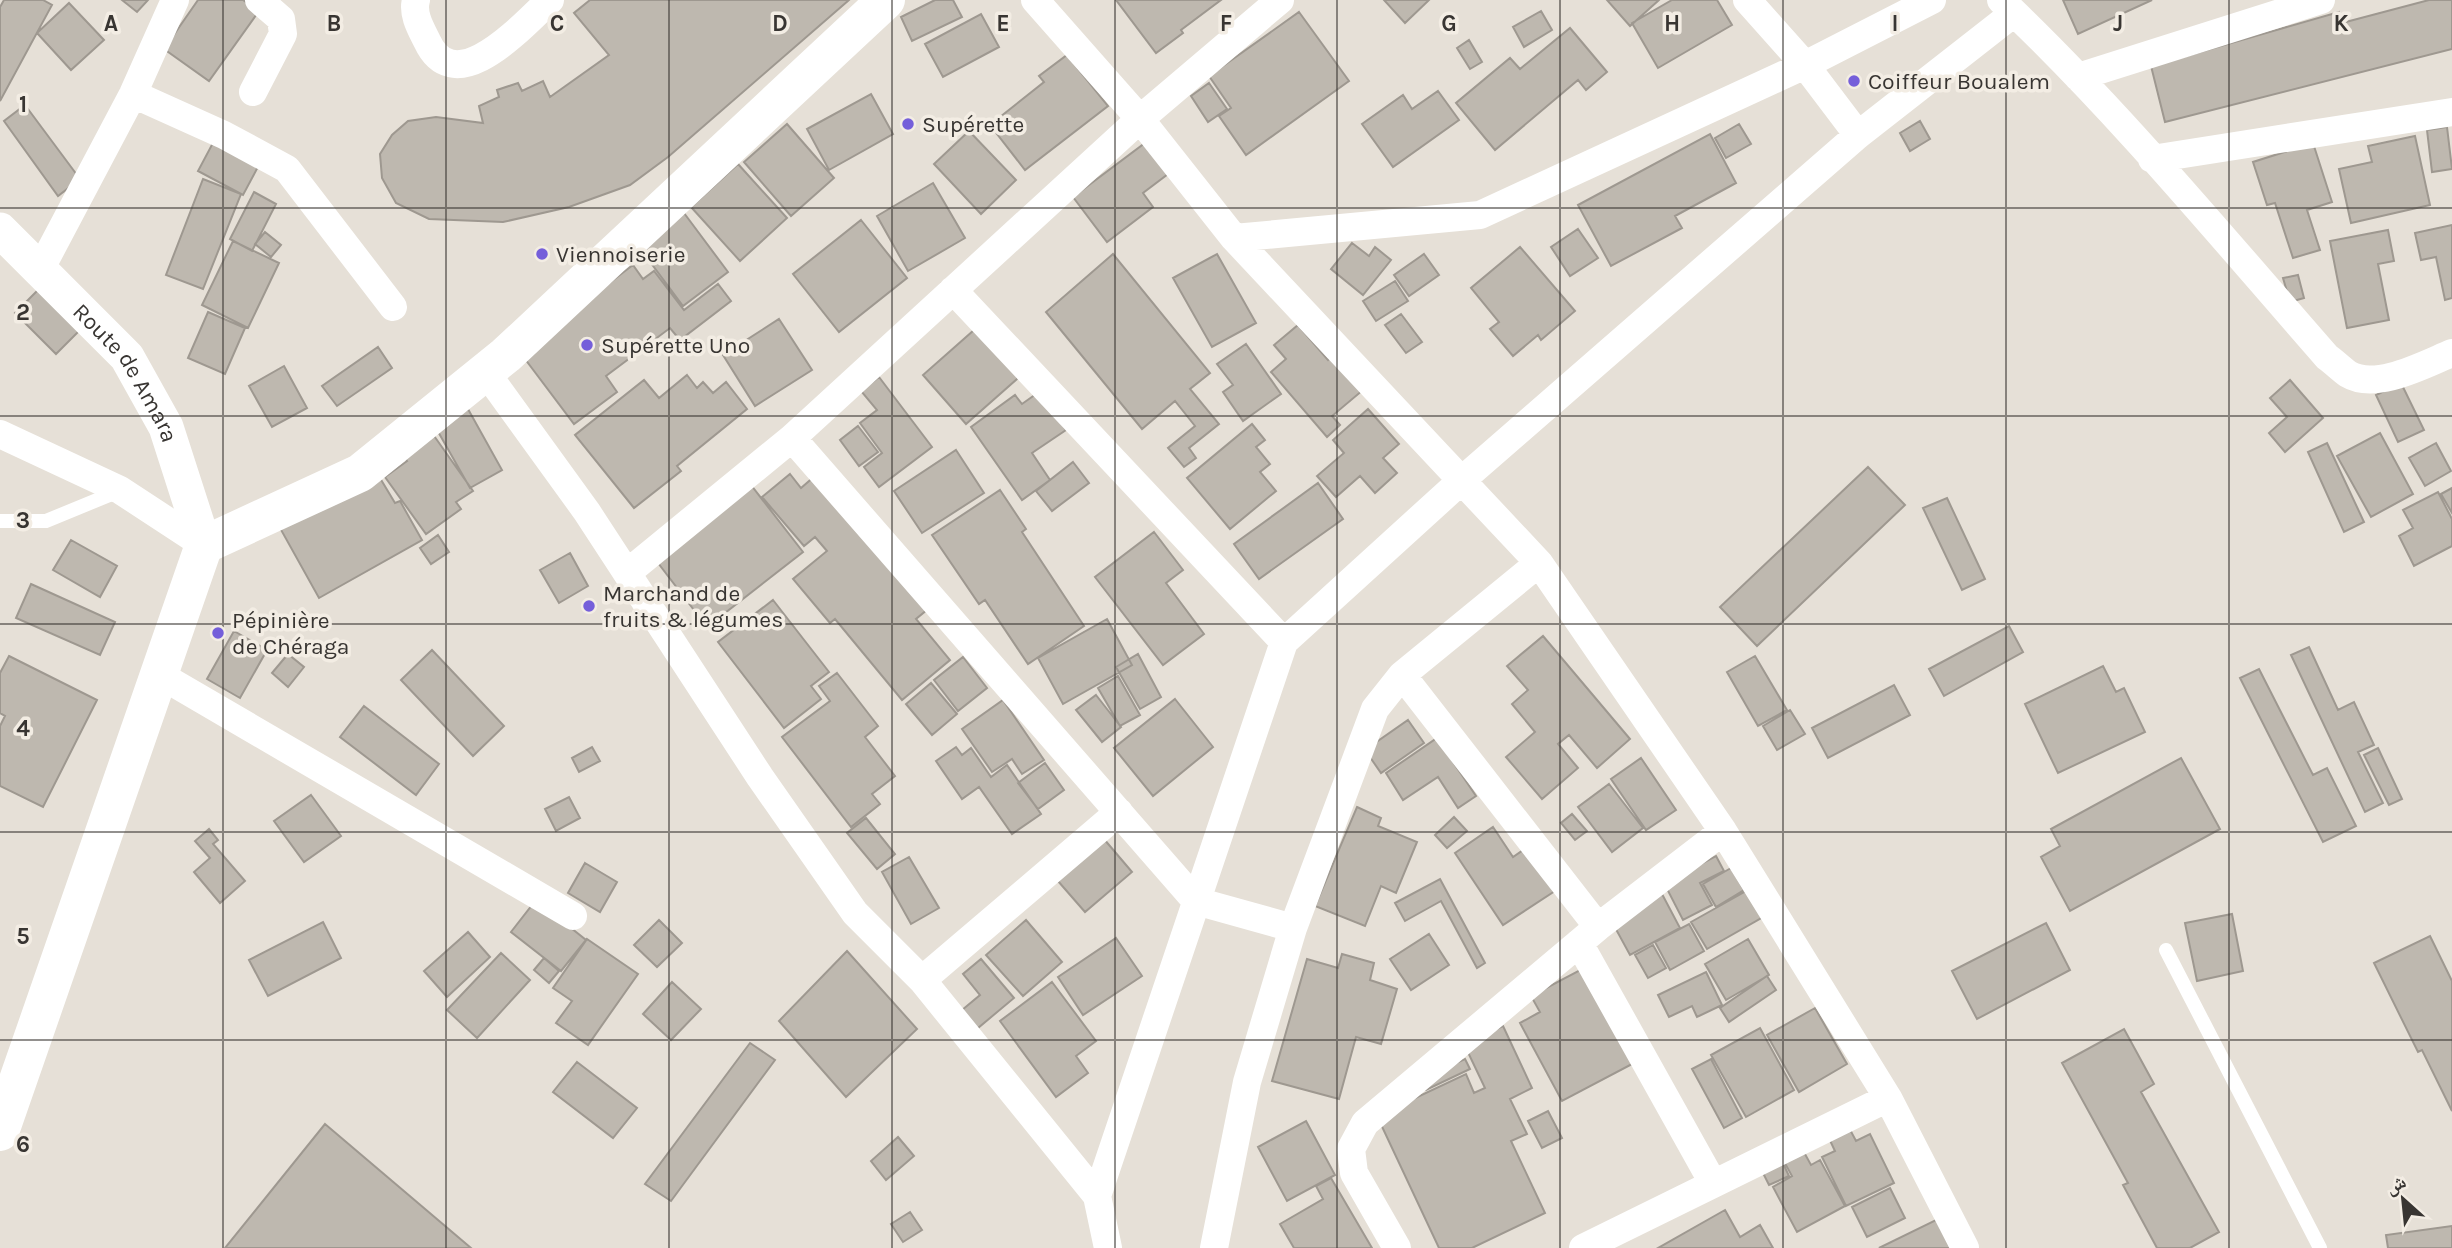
<svg xmlns="http://www.w3.org/2000/svg" width="2452" height="1248" font-family="Karla,'Noto Naskh Arabic',sans-serif">
<style>
.building{fill:#beb8af;stroke:#9e9890;stroke-width:2}
.lines{fill:none;stroke-linecap:round;stroke-linejoin:round}
.service{stroke:#fff;stroke-width:14}
.minor{stroke:#fff;stroke-width:28}
.tertiary{stroke:#fff;stroke-width:35}
.secondary{stroke:#fff;stroke-width:38}
.grid{fill:none;stroke:#383532;stroke-width:2;stroke-opacity:0.55}
.poi-dot{fill:#755fda;stroke:#f3ede4;stroke-width:2.5}
.labels{text-anchor:middle;stroke-width:7;stroke-linejoin:round;paint-order:stroke}
.poi-label{font-size:23px;fill:#383532;stroke:#f3ede4;text-anchor:start}
.street-label{font-size:23px;fill:#383532;stroke:#f3ede4}
.grid-label{font-size:23px;text-anchor:middle;font-weight:bold;fill:#383532;stroke:#f3ede4;stroke-width:7;stroke-linejoin:round;paint-order:stroke}
</style>
<rect width="100%" height="100%" fill="#e6e0d7"/>
<path class="building" d="M4,0H43L52,5L0,101V7Z
M122,0H148L137,12Z
M198,0H243L259,11L209,81L164,49Z
M590,0H849L668,157L630,185L569,207L503,222L429,219L396,203L382,178L380,154L392,135L408,121L436,117L483,123L479,106L499,97L497,90L518,83L522,91L543,81L550,97L609,55L574,13Z
M935,0H953L962,17L912,41L901,17Z
M1116,0H1221L1181,30L1183,33L1156,53Z
M1384,0H1429L1405,23Z
M1607,0H1659L1630,26Z
M1672,0H1717L1732,25L1658,68L1632,23Z
M2063,0H2152L2078,34Z
M2429,0H2452V49L2165,122L2151,66L2339,12L2342,23Z
M69,3L104,40L71,70L37,33Z
M1541,11L1552,30L1524,47L1513,27Z
M1299,12L1349,81L1246,155L1219,116L1231,108L1209,76Z
M981,14L999,47L943,77L925,44Z
M1570,28L1607,72L1586,90L1578,80L1495,150L1456,103L1510,58L1520,69Z
M1469,40L1482,62L1470,69L1457,48Z
M1067,55L1108,106L1025,170L990,125L1044,82L1039,76Z
M1209,83L1227,109L1208,122L1191,96Z
M1438,91L1459,120L1393,167L1362,124L1403,95L1412,109Z
M871,94L893,134L829,170L807,129Z
M25,105L80,179L58,196L4,121Z
M1920,121L1930,139L1910,151L1900,133Z
M787,124L834,178L791,216L744,162Z
M1739,124L1751,144L1726,158L1715,138Z
M2447,127L2452,169L2432,172L2427,130Z
M969,131L1016,180L981,214L934,164Z
M1710,134L1736,183L1675,216L1682,228L1611,266L1578,205Z
M2415,136L2430,205L2351,223L2339,169L2372,162L2368,146Z
M215,139L260,163L243,195L198,171Z
M1149,140L1172,171L1143,193L1153,207L1107,242L1073,197Z
M2313,143L2332,202L2307,210L2320,250L2293,258L2275,203L2267,205L2253,162Z
M738,164L787,218L740,261L691,207Z
M203,179L241,194L203,289L166,275Z
M933,183L965,238L908,271L877,216Z
M254,192L276,204L252,251L230,239Z
M684,213L728,272L683,306L639,247Z
M861,220L907,278L839,332L793,274Z
M2452,225V298L2445,300L2436,257L2421,260L2415,233Z
M1578,229L1598,258L1570,276L1551,247Z
M2388,230L2394,261L2378,264L2389,320L2347,328L2330,241Z
M265,232L281,245L271,257L255,244Z
M233,241L279,263L248,328L202,305Z
M1352,243L1369,256L1375,247L1391,260L1363,295L1331,269Z
M1520,247L1575,311L1541,340L1538,335L1513,356L1490,329L1499,322L1471,288Z
M1113,254L1210,373L1190,389L1219,424L1189,448L1196,458L1184,467L1168,448L1195,426L1175,401L1142,429L1046,312Z
M1217,254L1256,323L1212,347L1173,278Z
M1424,254L1439,275L1409,296L1394,275Z
M633,265L643,279L654,271L684,310L718,284L731,301L680,340L670,328L606,376L617,392L574,424L519,351Z
M2298,275L2304,298L2290,302L2283,278Z
M1395,281L1408,301L1376,321L1363,301Z
M38,290L79,331L56,354L15,313Z
M208,312L245,328L225,374L188,358Z
M1401,314L1422,342L1406,353L1385,325Z
M779,319L812,370L755,406L723,355Z
M982,323L1026,371L966,424L923,375Z
M1298,325L1328,360L1333,355L1363,390L1332,416L1340,425L1327,437L1271,372L1286,359L1274,345Z
M1246,344L1281,394L1243,421L1223,392L1233,385L1217,364Z
M378,347L392,368L337,406L322,386Z
M284,366L307,408L272,427L249,386Z
M687,375L697,388L703,382L713,393L726,382L747,409L677,466L681,471L634,508L575,435L644,380L659,398Z
M879,377L932,447L879,487L864,467L882,453L860,423L877,410L861,391Z
M2290,380L2323,418L2285,452L2269,433L2287,417L2270,398Z
M2401,383L2424,430L2398,442L2376,395Z
M1039,392L1066,430L1032,453L1050,480L1022,500L971,427L1015,395L1022,404Z
M468,409L502,470L470,488L436,428Z
M1368,409L1399,444L1383,458L1397,473L1375,493L1360,476L1336,497L1317,476L1344,453L1333,440Z
M1252,424L1265,440L1256,447L1270,464L1260,472L1276,491L1230,529L1187,478Z
M858,426L878,452L859,466L840,440Z
M432,433L473,491L456,502L461,509L426,534L385,477L407,461L402,454Z
M2380,433L2413,494L2371,517L2337,456Z
M2327,443L2364,522L2344,532L2308,452Z
M2436,443L2451,471L2425,486L2409,458Z
M956,450L984,493L922,533L894,491Z
M1073,462L1089,483L1052,511L1036,491Z
M1868,467L1905,505L1757,646L1720,607Z
M377,473L395,503L400,501L422,540L319,598L280,528Z
M790,474L801,488L816,475L928,609L916,619L950,660L902,700L835,619L830,623L793,579L827,551L815,537L804,546L762,497Z
M1318,483L1343,519L1259,579L1234,544Z
M751,485L803,552L707,627L655,559Z
M2452,488V513L2441,494Z
M1000,490L1026,529L1022,532L1084,626L1028,664L985,600L979,604L932,535Z
M2438,492L2452,519V546L2414,566L2399,536L2413,528L2403,510Z
M1947,498L1985,579L1962,590L1923,508Z
M1154,532L1183,570L1166,583L1204,634L1163,665L1095,577Z
M438,535L449,552L431,564L420,548Z
M71,540L117,566L100,597L53,570Z
M570,553L588,586L559,603L540,570Z
M31,584L115,622L100,655L16,618Z
M773,600L829,672L811,686L821,699L784,728L718,642Z
M1107,619L1132,665L1063,704L1038,658Z
M2009,626L2023,652L1944,696L1929,669Z
M234,631L267,650L240,698L207,679Z
M1543,636L1630,739L1597,768L1569,735L1558,744L1578,768L1542,799L1506,757L1535,732L1512,704L1528,690L1507,666Z
M2309,647L2338,710L2354,702L2374,745L2358,752L2383,803L2365,812L2291,655Z
M432,650L504,726L473,756L401,680Z
M288,654L304,667L288,687L272,673Z
M1138,654L1161,697L1140,709L1116,667Z
M9,656L97,700L43,807L0,786V726L5,716L0,713V673Z
M1755,656L1787,710L1758,726L1727,672Z
M963,657L987,688L958,711L934,680Z
M2103,666L2116,692L2124,688L2145,732L2058,773L2025,704Z
M2259,669L2313,775L2327,768L2356,826L2323,842L2240,678Z
M837,673L878,726L865,737L895,776L872,794L880,804L851,827L782,737L830,701L819,686Z
M1118,676L1140,715L1120,726L1098,688Z
M931,683L957,714L932,735L906,704Z
M1894,685L1910,715L1828,758L1812,728Z
M1096,695L1121,727L1102,742L1076,710Z
M1175,699L1213,747L1153,796L1114,748Z
M1003,700L1044,760L1022,774L1012,759L992,772L962,729Z
M364,706L439,764L416,795L340,737Z
M1790,710L1805,734L1777,750L1763,726Z
M1408,720L1424,743L1381,773L1365,750Z
M1437,738L1476,796L1458,808L1438,777L1403,800L1386,773Z
M592,747L600,761L579,772L572,758Z
M956,747L962,755L971,748L991,777L1007,765L1041,814L1012,834L979,787L962,799L936,761Z
M2378,748L2402,799L2389,805L2364,755Z
M1641,758L1676,810L1646,830L1611,779Z
M2181,758L2220,829L2070,911L2041,857L2060,846L2051,829Z
M1045,763L1064,790L1038,809L1018,783Z
M1609,784L1643,828L1612,852L1578,807Z
M311,795L341,836L304,862L274,821Z
M569,797L580,818L556,831L545,809Z
M1357,807L1381,818L1378,826L1417,842L1396,893L1381,886L1365,926L1315,906Z
M1572,814L1587,831L1575,840L1561,823Z
M1454,817L1467,831L1447,848L1435,835Z
M866,818L895,854L877,869L847,833Z
M1493,827L1513,857L1529,846L1558,889L1503,925L1455,853Z
M209,829L218,840L213,844L245,881L220,903L194,872L210,858L195,841Z
M1098,832L1132,872L1085,912L1051,873Z
M1716,856L1724,871L1700,883L1712,905L1683,920L1664,883Z
M909,857L939,908L911,924L882,872Z
M585,863L617,882L600,912L568,893Z
M1731,868L1744,890L1716,907L1703,884Z
M1440,879L1485,963L1477,968L1441,901L1405,921L1395,903Z
M1748,890L1763,917L1707,949L1691,922Z
M1662,894L1680,928L1630,955L1612,922Z
M536,900L586,940L561,971L511,932Z
M2232,914L2243,971L2197,981L2185,923Z
M659,920L682,943L657,967L634,945Z
M1026,920L1062,962L1023,996L986,955Z
M323,922L341,958L268,996L249,960Z
M2046,923L2070,970L1977,1019L1952,971Z
M1689,924L1704,951L1670,970L1655,942Z
M468,932L490,957L447,997L424,971Z
M1429,934L1449,965L1411,990L1390,959Z
M2430,936L2452,981V1111L2422,1050L2418,1052L2374,963Z
M1116,938L1142,976L1083,1015L1058,977Z
M587,939L638,974L588,1045L556,1023L572,1001L553,988Z
M1748,939L1769,975L1726,1000L1705,964Z
M1653,945L1666,968L1648,978L1635,955Z
M847,951L917,1029L846,1097L779,1021Z
M501,953L530,980L477,1038L447,1010Z
M1342,954L1374,963L1370,980L1397,989L1381,1044L1356,1037L1339,1099L1272,1081L1307,959L1338,968Z
M544,958L559,971L549,983L534,970Z
M981,959L1014,998L972,1033L956,1015L980,995L963,974Z
M1584,968L1634,1063L1562,1101L1520,1023L1540,1012L1531,996Z
M1706,972L1722,1005L1697,1017L1692,1006L1669,1017L1658,995Z
M1767,976L1776,990L1729,1022L1720,1008Z
M672,982L701,1009L671,1040L643,1014Z
M1052,982L1096,1041L1076,1056L1088,1073L1056,1097L1000,1021Z
M1815,1008L1847,1064L1799,1092L1767,1035Z
M1503,1026L1532,1088L1510,1099L1527,1134L1511,1141L1545,1213L1472,1248H1439L1377,1116L1466,1074L1474,1093L1485,1088L1464,1044Z
M1760,1028L1794,1090L1746,1117L1711,1055Z
M2124,1029L2154,1084L2141,1092L2219,1232L2190,1248H2157L2123,1185L2128,1183L2062,1063Z
M750,1043L775,1060L671,1201L645,1184Z
M1465,1059L1470,1069L1426,1090L1420,1079Z
M1711,1059L1742,1118L1724,1128L1692,1069Z
M577,1062L637,1108L613,1138L553,1092Z
M1548,1111L1562,1138L1542,1148L1528,1121Z
M1306,1121L1335,1175L1287,1201L1258,1147Z
M1846,1122L1856,1141L1870,1134L1894,1183L1846,1206L1822,1157L1835,1151L1826,1132Z
M325,1124L471,1248H225Z
M898,1137L914,1156L886,1180L871,1161Z
M1800,1145L1811,1165L1820,1160L1845,1206L1797,1232L1773,1187L1792,1176L1781,1156Z
M1780,1157L1789,1176L1769,1185L1760,1167Z
M1331,1178L1372,1248H1294L1280,1224L1323,1199L1316,1186Z
M1890,1188L1905,1218L1867,1237L1852,1207Z
M1725,1210L1740,1237L1760,1225L1773,1248H1658Z
M910,1212L922,1230L903,1242L891,1224Z
M1938,1219L1952,1248H1879Z
M2452,1226V1248H2388L2386,1235Z"/>
<g class="lines">
<path class="service" d="M0,521H46L119,491
M2166,950L2320,1248"/>
<path class="minor" d="M416,0C412,14 421,29 427,41C455,102 522,26 550,0
M1035,0L1140,119L1234,238L1539,563L1723,831L1888,1098L1965,1248
M1747,0L1805,65L1858,135
M2001,0C2118,111 2221,236 2327,357C2334,362 2341,369 2348,374C2376,391 2425,364 2452,353
M2078,77L2321,0
M253,92L283,34L281,19L259,0
M133,94L224,135L287,169L393,307
M2152,159L2452,112
M1234,238L1480,215L1805,65L1932,0
M40,270L133,94L175,0
M953,290L1284,642
M485,371L587,512L760,777L855,913L922,980L1097,1196L1108,1248
M0,434L120,490L204,545
M792,438L1196,901L1293,928
M627,573L792,438L1140,119L1280,0
M160,675L573,916
M1402,675L1598,927
M1579,943L1713,1183
M922,980L1119,812
M1097,1196L1284,642L1462,480L1858,135L2014,13
M1214,1248L1247,1082L1293,928L1375,709L1402,675L1539,563
M1397,1248L1354,1173L1351,1149L1365,1123L1598,927L1723,831
M1583,1248L1888,1098"/>
<path class="tertiary" id="s1" d="M0,230L127,357L166,427L204,545"/>
<path class="secondary" d="M0,1132L204,545L360,473L506,355L886,0"/>
</g>
<path class="grid" d="M223,0V1248M446,0V1248M669,0V1248M892,0V1248M1115,0V1248M1337,0V1248M1560,0V1248M1783,0V1248M2006,0V1248M2229,0V1248M0,208H2452M0,416H2452M0,624H2452M0,832H2452M0,1040H2452"/>
<g class="poi-dot">
<circle cx="1854" cy="81" r="7"/>
<circle cx="908" cy="124" r="7"/>
<circle cx="542" cy="254" r="7"/>
<circle cx="587" cy="345" r="7"/>
<circle cx="589" cy="606" r="7"/>
<circle cx="218" cy="633" r="7"/>
</g>
<g class="labels">
<g class="poi-label">
<text x="1868" y="89">Coiffeur Boualem</text>
<text x="922" y="132">Supérette</text>
<text x="556" y="262">Viennoiserie</text>
<text x="601" y="353">Supérette Uno</text>
<text x="603" y="601">Marchand de<tspan x="603" dy="26">fruits &amp; légumes</tspan></text>
<text x="232" y="628">Pépinière<tspan x="232" dy="26">de Chéraga</tspan></text>
</g>
<g class="street-label">
<text dy="8" stroke="none"><textPath href="#s1" startOffset="192">Route de Amara</textPath></text>
</g>
</g>
<g class="grid-label">
<text x="111" y="31">A</text>
<text x="334" y="31">B</text>
<text x="557" y="31">C</text>
<text x="780" y="31">D</text>
<text x="1003" y="31">E</text>
<text x="1226" y="31">F</text>
<text x="1449" y="31">G</text>
<text x="1672" y="31">H</text>
<text x="1895" y="31">I</text>
<text x="2118" y="31">J</text>
<text x="2341" y="31">K</text>
<text x="23" y="112">1</text>
<text x="23" y="320">2</text>
<text x="23" y="528">3</text>
<text x="23" y="736">4</text>
<text x="23" y="944">5</text>
<text x="23" y="1152">6</text>
</g>
<g transform="translate(2403 1199) rotate(333)" stroke="#f3ede4" stroke-width="5" paint-order="stroke">
<path d="M0-5L12 26L0 18L-12 26Z" fill="#383532"/>
<text y="-10" font-size="19" font-weight="bold" text-anchor="middle" fill="#383532">ش</text>
</g>
</svg>
